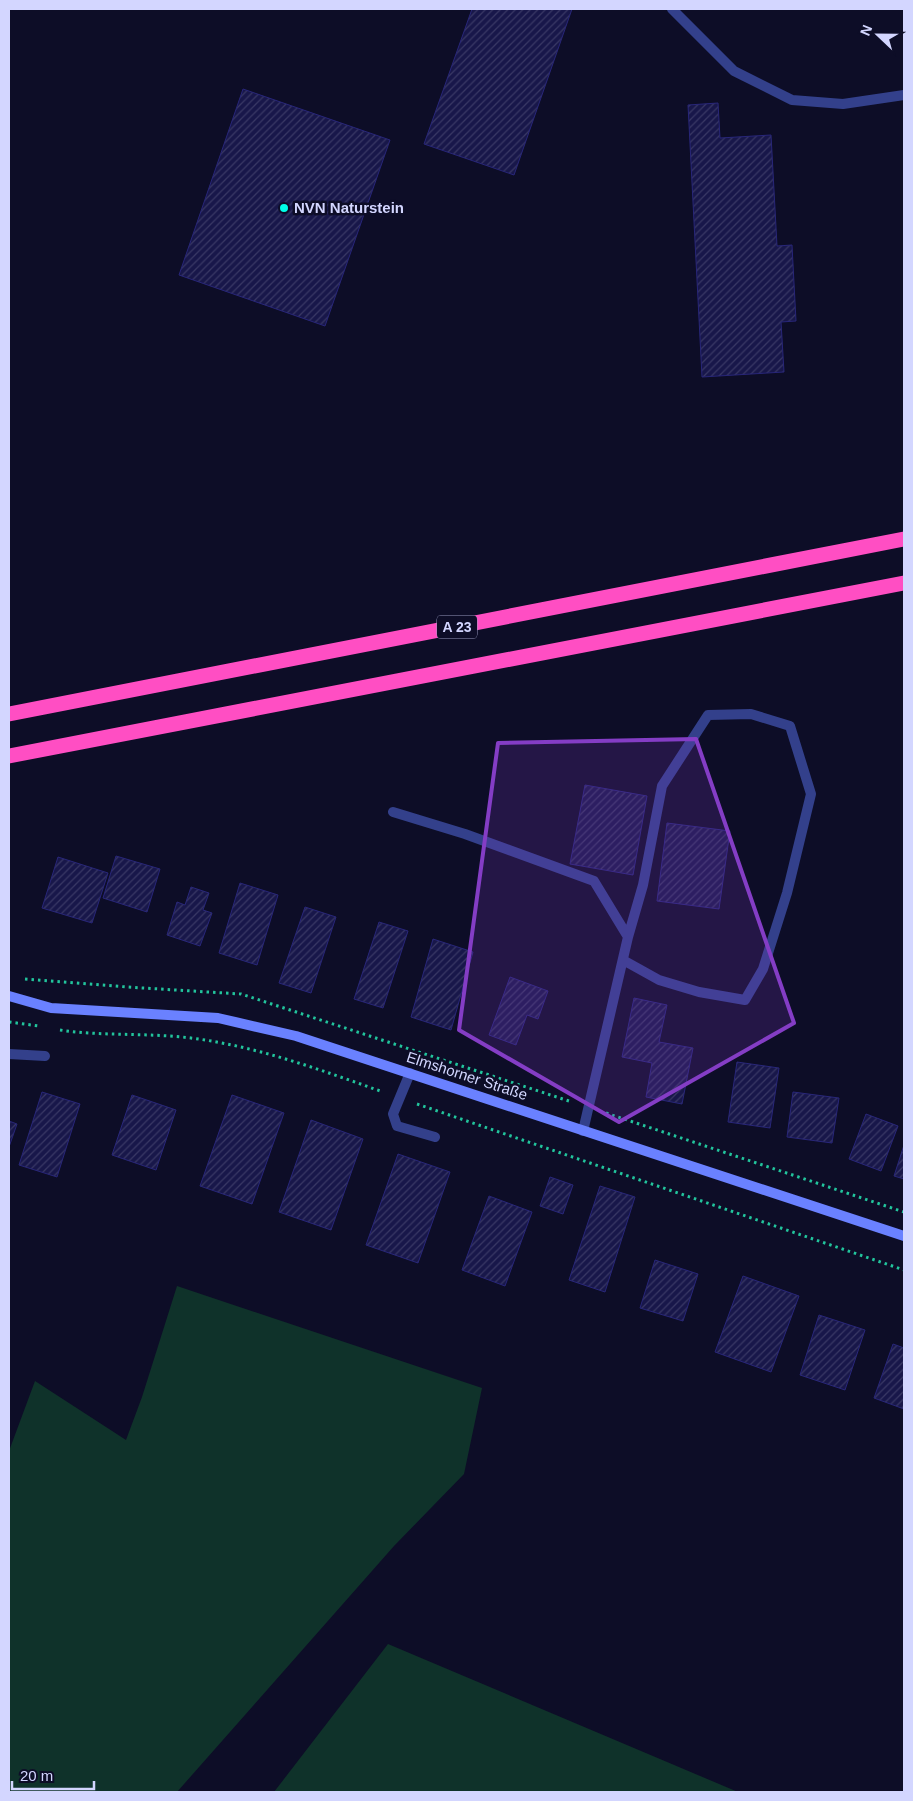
<svg xmlns="http://www.w3.org/2000/svg" width="913" height="1801" font-family="Arial,sans-serif">
<style>
.green{fill:#0f322a}
.building{fill:url(#building-hatch);stroke:#282679}
.lines{fill:none;stroke-linecap:round;stroke-linejoin:round}
.path{stroke:#22c49c;stroke-width:3;stroke-dasharray:2.5 4;stroke-linecap:butt}
.lane{stroke:#33408b;stroke-width:10}
.street{stroke:#33408b;stroke-width:10}
.secondary{stroke:#6a81ff;stroke-width:10}
.highway{stroke:#ff4ec3;stroke-width:15}
.marked{fill:#843dc5;fill-opacity:0.2;stroke:#843dc5;stroke-width:4;stroke-linejoin:round}
.poi-dot{fill:#00fee9;stroke:#0d0d27;stroke-width:2}
.labels{text-anchor:middle;stroke-width:5;stroke-linejoin:round;paint-order:stroke}
.shield{fill:#0d0d27;stroke:#989abe;stroke-width:1}
.shield-label{font-size:14px;font-weight:bold;fill:#d3d6ff}
.poi-label{font-size:15px;font-weight:bold;fill:#d3d6ff;stroke:#0d0d27;text-anchor:start}
.street-label{font-size:15px;fill:#d3d6ff;stroke:#0d0d27}
</style>
<defs>
<pattern id="building-hatch" width="6" height="6" patternUnits="userSpaceOnUse" patternTransform="scale(1.25)"><rect width="6" height="6" fill="#18174a"/><path d="M-1 1l2-2M0 6l6-6M5 7l2-2" fill="none" stroke="#393865"/></pattern>
</defs>
<rect width="100%" height="100%" fill="#0d0d27"/>
<path class="green" d="M177,1286L482,1388L464,1474L394,1546L177,1792H9V1451L35,1381L126,1440L142,1397Z
M388,1644L738,1792H274Z"/>
<path class="building" d="M472,9H572L514,175L424,144Z
M243,89L390,140L325,326L179,275Z
M718,103L720,138L771,135L777,246L792,245L796,321L781,322L784,372L702,377L688,105Z
M585,785L647,796L633,875L570,864Z
M667,823L730,831L719,909L657,901Z
M116,856L160,869L147,912L103,898Z
M58,857L108,873L92,923L42,908Z
M240,883L278,895L257,965L219,953Z
M191,887L209,893L203,910L212,913L200,946L167,935L177,902L185,905Z
M305,907L336,917L311,993L279,983Z
M379,922L408,931L383,1008L354,999Z
M433,939L473,952L451,1030L411,1017Z
M510,977L548,991L538,1019L527,1015L516,1045L489,1035Z
M634,998L667,1005L659,1042L693,1048L682,1104L646,1097L652,1063L622,1057Z
M737,1062L779,1068L770,1128L728,1122Z
M42,1092L80,1104L57,1177L19,1165Z
M793,1092L839,1098L832,1143L787,1137Z
M132,1095L176,1110L156,1170L112,1155Z
M232,1095L284,1113L252,1204L200,1186Z
M866,1114L898,1126L881,1171L849,1159Z
M311,1120L363,1139L331,1230L279,1212Z
M9,1121L17,1124L9,1147Z
M904,1145V1179L894,1176Z
M398,1154L450,1172L418,1263L366,1245Z
M550,1177L573,1185L563,1214L540,1206Z
M600,1186L635,1197L605,1292L569,1280Z
M489,1196L532,1212L505,1286L462,1270Z
M655,1260L698,1274L683,1321L640,1308Z
M743,1276L799,1296L771,1372L715,1352Z
M819,1315L865,1330L845,1390L800,1375Z
M893,1344L904,1348V1409L874,1398Z"/>
<g class="lines">
<path class="path" d="M25,979L127,987L241,994L572,1102
M9,1022L39,1026
M60,1030C100,1036 141,1033 182,1037C251,1044 318,1069 383,1092
M417,1104L904,1270
M606,1113L904,1212"/>
<path class="lane" d="M393,812L465,834L594,881L628,937
M9,1054L45,1056
M410,1073L393,1114L397,1126L435,1137
M583,1131L628,937L643,885L662,786L708,715L751,714L790,726L811,794L787,893L763,969L745,1000L699,992L659,980L623,960"/>
<path class="street" d="M672,9L734,71L792,100L843,104L904,95"/>
<path class="secondary" d="M9,996L51,1008L218,1018L296,1036L904,1236"/>
<path class="highway" d="M9,714L904,539
M9,756L904,583"/>
</g>
<path class="marked" d="M696,739L794,1023L619,1122L459,1030L498,743Z"/>
<circle class="poi-dot" cx="284" cy="208" r="5"/>
<g class="labels">
<rect class="shield" x="437" y="615.5" width="40" height="23" rx="4"/>
<g class="shield-label">
<text x="457" y="632">A 23</text>
</g>
<g class="poi-label">
<text x="294" y="213">NVN Naturstein</text>
</g>
<g class="street-label">
<text transform="translate(467 1076) rotate(18)" y="5">Elmshorner Straße</text>
</g>
</g>
<rect width="913" height="1801" fill="none" stroke="#d3d6ff" stroke-width="20"/>
<g transform="translate(878 35) rotate(292)" stroke="#0d0d27" stroke-width="4" paint-order="stroke">
<path d="M0-4L9 19L0 12L-9 19Z" fill="#d3d6ff"/>
<text y="-8" font-size="14" font-weight="bold" text-anchor="middle" fill="#d3d6ff">N</text>
</g>
<path d="M12 1781v8h82v-8" fill="none" stroke="#d3d6ff" stroke-width="2.5"/>
<text x="20" y="1781" font-size="15" fill="#d3d6ff" stroke="#0d0d27" stroke-width="4" paint-order="stroke">20 m</text>
</svg>
